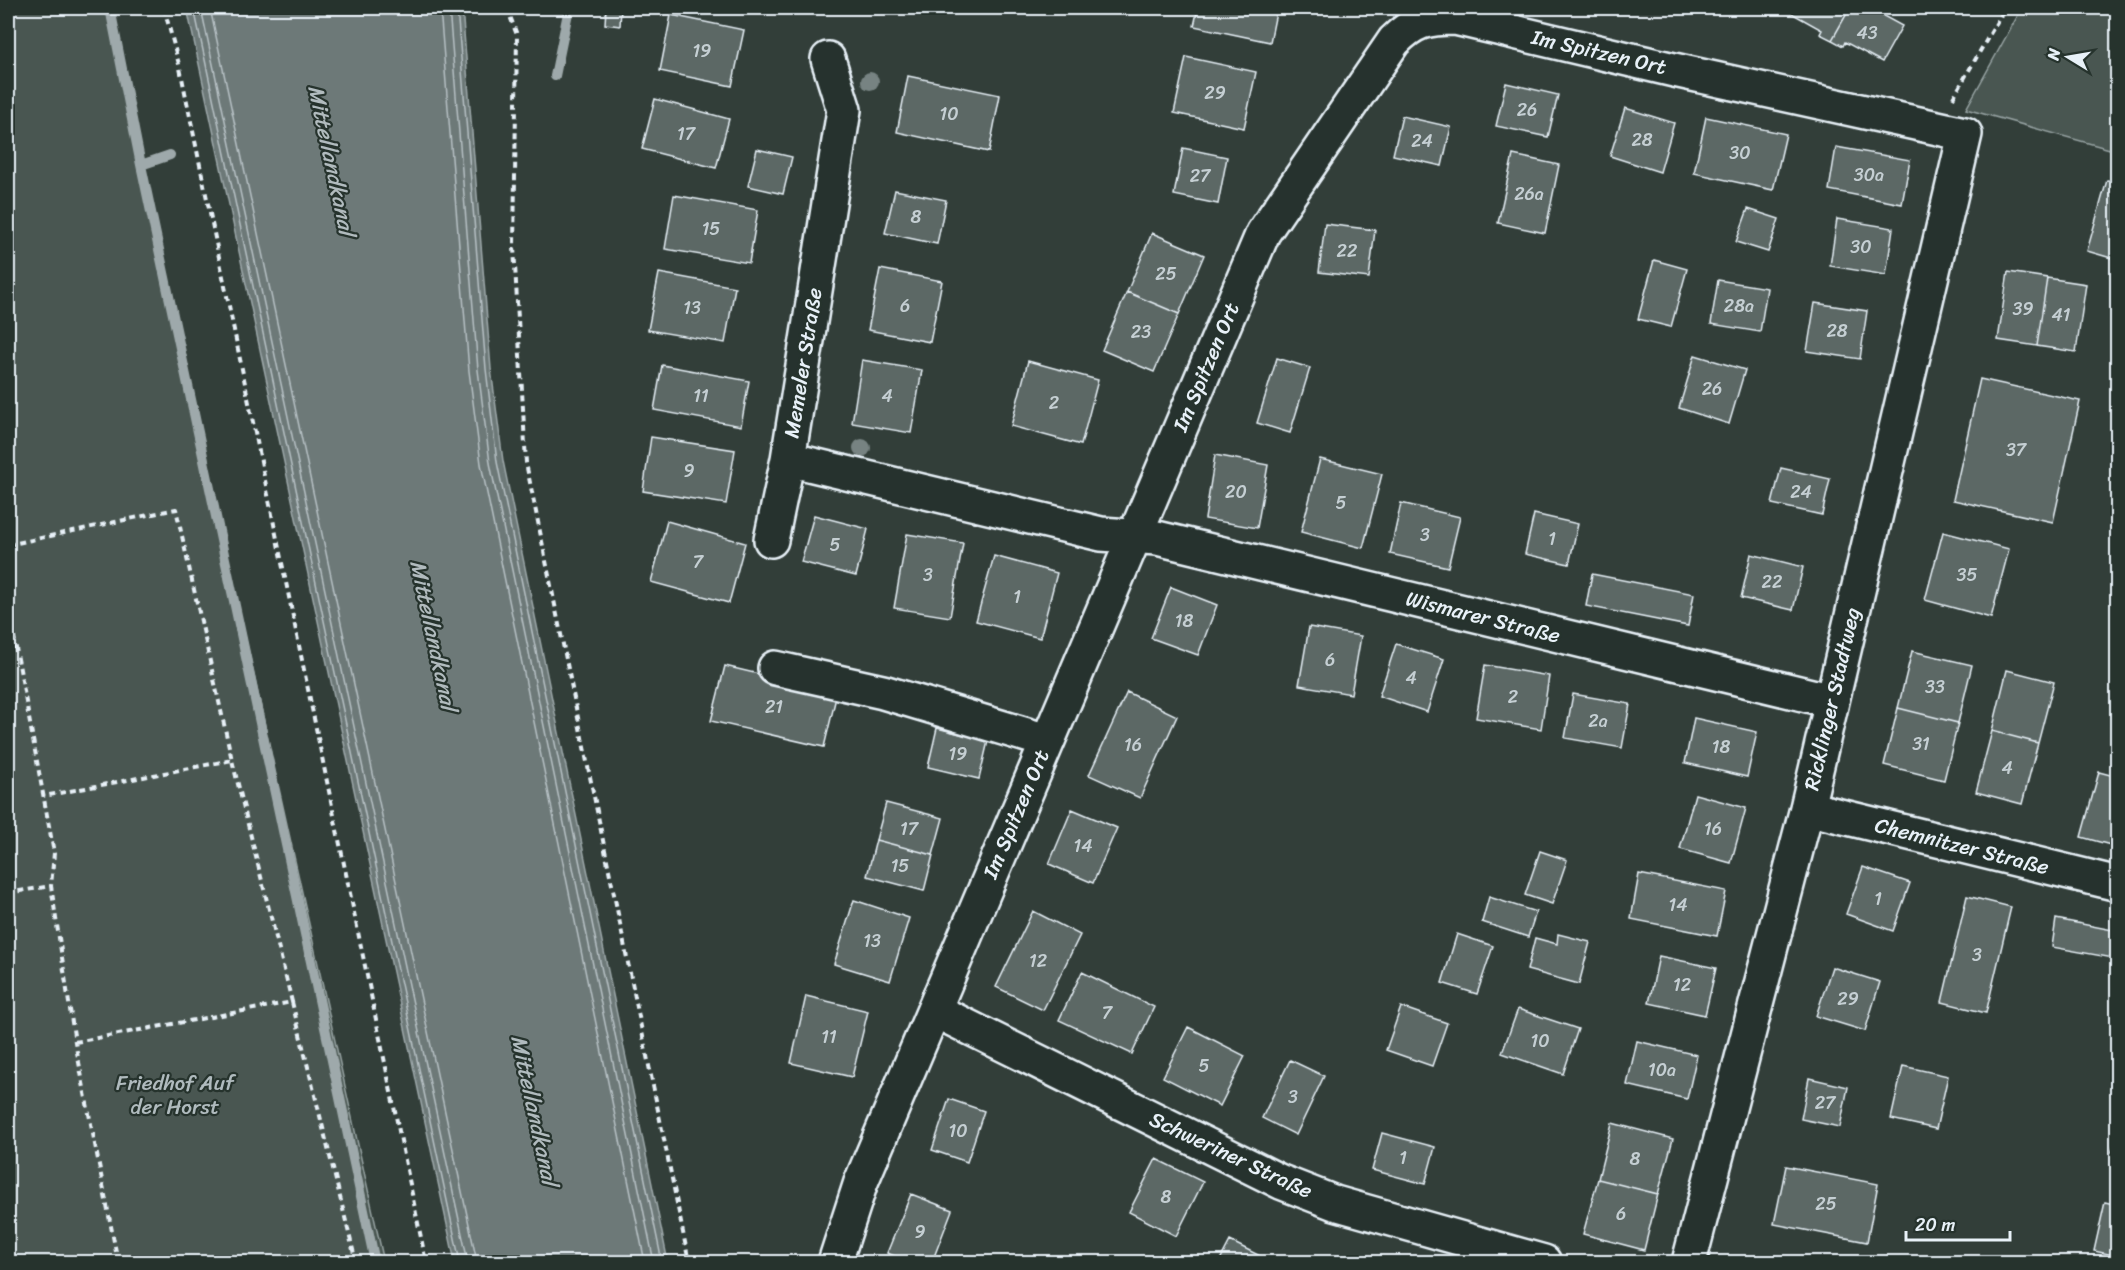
<svg xmlns="http://www.w3.org/2000/svg" width="2125" height="1270" font-family="Sriracha,sans-serif">
<style>
.green{fill:#495651;stroke:#98a4a4;stroke-width:1.5}
.water{fill:#6d7978;stroke:#9ea9ab;stroke-width:1.5}
.lines{fill:none;stroke-linecap:round;stroke-linejoin:round}
.shore{stroke:#b7c1c5;stroke-width:1.5}
.stream{stroke:#9ea9ab;stroke-width:10}
.building{fill:#5c6865;stroke:#e8f1f8;stroke-width:1.5}
.minor-casing{stroke:#e8f1f8;stroke-width:38}
.path{stroke:#e8f1f8;stroke-width:4;stroke-dasharray:6 4.5;stroke-linecap:butt}
.minor{stroke:#26332d;stroke-width:33}
.tree{fill:#778382}
.labels{text-anchor:middle;stroke-width:4.5;stroke-linejoin:round;paint-order:stroke}
.number-label{font-size:18px;fill:#c5cfd3}
.street-label{font-size:21px;fill:#e8f1f8;stroke:#26332d}
.park-label{font-size:21px;fill:#b0bbbe;stroke:#26332d}
.water-label{font-size:22px;font-style:italic;fill:#b1bbbe;stroke:#26332d}
</style>
<rect width="100%" height="100%" fill="#323e39"/>
<filter id="ink" filterUnits="userSpaceOnUse"><feTurbulence type="fractalNoise" baseFrequency=".0167" numOctaves="2"/><feDisplacementMap in="SourceGraphic" scale="12" xChannelSelector="R" yChannelSelector="G"/><feConvolveMatrix kernelMatrix="1 2 1 2 8 2 1 2 1" color-interpolation-filters="sRGB"/></filter>
<g filter="url(#ink)">
<path class="green" d="M8,8H106L384,1262H8Z
M2022,8H2117V151L1966,109Z"/>
<path class="water" d="M187,8H462L491,369L503,461L668,1262H455Z"/>
<g class="lines">
<path class="shore" d="M194,8L460,1262
M201,8L468,1262
M210,8L477,1262
M440,8L469,371L481,464L645,1262
M449,8L478,370L490,463L654,1262
M457,8L486,369L497,462L662,1262"/>
<path class="stream" d="M110,8L141,165
M555,76L569,8
M170,155L141,165L375,1262"/>
</g>
<path class="building" d="M606,8H621L620,26L605,24Z
M1198,8H1277L1270,42L1194,26Z
M1788,8H1850L1832,40L1820,34L1822,30L1786,10Z
M1850,8H1869L1902,26L1882,62L1845,42L1843,46L1832,40Z
M671,15L744,30L732,86L660,71Z
M1186,57L1256,72L1244,128L1174,113Z
M908,76L1000,95L989,152L897,132Z
M1506,83L1558,95L1548,137L1496,126Z
M655,99L729,119L716,168L642,149Z
M1625,108L1674,123L1660,172L1610,156Z
M1402,116L1451,127L1442,166L1393,155Z
M1706,117L1786,134L1773,190L1694,173Z
M1836,147L1910,160L1902,204L1829,190Z
M1183,148L1227,157L1218,204L1174,195Z
M757,149L792,157L783,194L748,186Z
M1513,155L1559,165L1545,233L1498,223Z
M2107,180L2118,182V260L2087,251Z
M895,190L946,200L937,244L885,233Z
M674,195L758,210L749,263L665,249Z
M1748,209L1779,219L1768,252L1736,242Z
M1837,219L1893,228L1886,275L1830,266Z
M1325,224L1375,230L1369,278L1319,272Z
M1152,233L1204,255L1179,314L1127,292Z
M1654,260L1687,269L1671,327L1638,319Z
M880,269L942,281L930,342L868,330Z
M2008,272L2047,278L2037,346L1998,340Z
M659,273L735,287L725,343L648,330Z
M2047,278L2086,284L2076,352L2037,346Z
M1718,280L1767,288L1760,332L1711,324Z
M1127,292L1179,314L1154,372L1102,350Z
M1815,303L1867,311L1860,359L1807,351Z
M1695,355L1745,370L1729,424L1679,408Z
M1277,358L1310,368L1290,433L1257,423Z
M862,360L922,370L911,433L852,423Z
M1028,361L1098,380L1081,445L1011,426Z
M662,365L749,381L741,426L654,410Z
M1980,379L2080,401L2053,522L1953,500Z
M651,437L735,450L726,504L643,491Z
M1215,455L1268,465L1257,528L1205,519Z
M1320,459L1382,474L1363,548L1301,532Z
M1781,468L1830,479L1822,515L1772,504Z
M1401,503L1460,517L1448,567L1390,554Z
M1534,514L1578,524L1569,564L1525,554Z
M814,515L868,529L856,576L801,562Z
M667,521L745,543L729,603L651,582Z
M1943,532L2009,549L1991,618L1925,600Z
M907,534L963,543L950,617L894,608Z
M1751,554L1803,567L1793,610L1741,598Z
M994,556L1057,573L1040,638L976,621Z
M1592,574L1694,594L1688,626L1586,606Z
M1171,587L1217,605L1198,655L1151,638Z
M1309,627L1361,636L1351,694L1299,685Z
M1396,644L1444,659L1427,712L1379,696Z
M1912,651L1972,665L1958,723L1898,708Z
M1485,665L1549,676L1541,729L1476,718Z
M725,666L837,693L824,747L711,721Z
M2007,670L2054,682L2038,743L1992,731Z
M1127,692L1177,716L1140,798L1089,775Z
M1573,694L1630,704L1622,748L1565,738Z
M1898,708L1958,723L1944,780L1884,765Z
M1694,718L1757,732L1747,777L1685,763Z
M937,728L988,741L979,779L928,767Z
M1992,731L2038,743L2022,804L1976,792Z
M2099,772L2118,777V847L2081,837Z
M1695,794L1746,808L1731,863L1680,849Z
M886,803L943,818L933,855L876,840Z
M1072,809L1117,828L1093,883L1049,864Z
M876,840L933,855L924,891L867,876Z
M1540,851L1567,860L1552,904L1525,895Z
M1863,867L1910,883L1893,931L1846,914Z
M1639,874L1726,891L1717,936L1631,919Z
M1967,896L2011,907L1986,1013L1942,1002Z
M1489,897L1536,912L1528,937L1482,922Z
M854,900L909,918L890,981L834,964Z
M1033,911L1080,935L1043,1010L996,987Z
M2056,919L2118,931L2113,958L2052,947Z
M1457,934L1493,946L1477,994L1442,983Z
M1558,934L1590,942L1579,984L1527,970L1535,938L1557,944Z
M1659,956L1716,968L1705,1015L1649,1003Z
M1832,967L1880,982L1865,1031L1816,1016Z
M1082,972L1154,1007L1132,1054L1059,1020Z
M806,996L868,1011L852,1077L791,1063Z
M1401,1007L1447,1023L1432,1066L1386,1050Z
M1518,1009L1578,1029L1563,1074L1502,1053Z
M1188,1027L1245,1056L1220,1106L1163,1077Z
M1637,1041L1697,1055L1687,1099L1627,1085Z
M1290,1060L1324,1076L1296,1135L1262,1118Z
M1903,1066L1948,1076L1936,1129L1891,1119Z
M1809,1078L1848,1087L1840,1127L1801,1119Z
M949,1099L984,1111L967,1162L932,1150Z
M1612,1123L1673,1139L1658,1194L1598,1179Z
M2118,1125V1153L2112,1152Z
M1382,1133L1435,1147L1425,1184L1372,1170Z
M1156,1159L1203,1182L1176,1236L1129,1212Z
M1786,1166L1878,1184L1867,1242L1774,1224Z
M1598,1179L1658,1194L1644,1250L1583,1234Z
M911,1194L952,1210L932,1262H910L887,1253Z
M2105,1202L2118,1205V1256L2094,1251Z
M1230,1241L1272,1262H1219Z
M1334,1257L1355,1262H1333Z"/>
<g class="lines">
<g class="minor-casing">
<path id="minor" d="M828,59L844,110L788,459L1101,534L1157,538L1832,701
M771,540L788,459
M775,668L883,692L1047,741
M1807,808L2118,884
M934,1010L1281,1182L1335,1203L1544,1262
M835,1262L861,1182L1263,233L1394,41C1414,21 1426,18 1455,18L1674,70L1965,134L1807,808L1689,1262"/>
</g>
<path class="path" d="M164,8L180,68L426,1262
M507,8L517,35L514,247L526,463L689,1262
M1953,98L2005,8
M8,545L176,509L232,760L44,796
M8,605L54,853L51,886L75,1042L118,1262
M8,893L51,886
M292,1002L356,1262
M75,1042L292,1002L232,760"/>
<use href="#minor" class="minor"/>
</g>
<g class="tree">
<circle cx="870" cy="81" r="9"/>
<circle cx="862" cy="448" r="9"/>
</g>
</g>
<g class="labels">
<g class="number-label">
<text x="1867" y="39">43</text>
<text x="702" y="57">19</text>
<text x="1215" y="99">29</text>
<text x="1527" y="116">26</text>
<text x="949" y="120">10</text>
<text x="686" y="140">17</text>
<text x="1642" y="146">28</text>
<text x="1422" y="147">24</text>
<text x="1740" y="159">30</text>
<text x="1869" y="181">30a</text>
<text x="1200" y="182">27</text>
<text x="1529" y="200">26a</text>
<text x="916" y="223">8</text>
<text x="711" y="235">15</text>
<text x="1861" y="253">30</text>
<text x="1347" y="257">22</text>
<text x="1166" y="280">25</text>
<text x="905" y="312">6</text>
<text x="1739" y="312">28a</text>
<text x="692" y="314">13</text>
<text x="2023" y="315">39</text>
<text x="2061" y="321">41</text>
<text x="1837" y="337">28</text>
<text x="1141" y="338">23</text>
<text x="1712" y="395">26</text>
<text x="701" y="402">11</text>
<text x="887" y="402">4</text>
<text x="1054" y="409">2</text>
<text x="2016" y="456">37</text>
<text x="689" y="477">9</text>
<text x="1236" y="498">20</text>
<text x="1801" y="498">24</text>
<text x="1341" y="509">5</text>
<text x="1425" y="541">3</text>
<text x="1552" y="545">1</text>
<text x="835" y="551">5</text>
<text x="698" y="568">7</text>
<text x="928" y="581">3</text>
<text x="1967" y="581">35</text>
<text x="1772" y="588">22</text>
<text x="1017" y="603">1</text>
<text x="1184" y="627">18</text>
<text x="1330" y="666">6</text>
<text x="1411" y="684">4</text>
<text x="1935" y="693">33</text>
<text x="1513" y="703">2</text>
<text x="774" y="713">21</text>
<text x="1598" y="727">2a</text>
<text x="1921" y="750">31</text>
<text x="1133" y="751">16</text>
<text x="1721" y="753">18</text>
<text x="958" y="760">19</text>
<text x="2007" y="774">4</text>
<text x="909" y="835">17</text>
<text x="1713" y="835">16</text>
<text x="1083" y="852">14</text>
<text x="900" y="872">15</text>
<text x="1878" y="905">1</text>
<text x="1678" y="911">14</text>
<text x="872" y="947">13</text>
<text x="1977" y="961">3</text>
<text x="1038" y="967">12</text>
<text x="1682" y="991">12</text>
<text x="1848" y="1005">29</text>
<text x="1107" y="1019">7</text>
<text x="829" y="1043">11</text>
<text x="1540" y="1047">10</text>
<text x="1204" y="1072">5</text>
<text x="1662" y="1076">10a</text>
<text x="1293" y="1103">3</text>
<text x="1825" y="1109">27</text>
<text x="958" y="1137">10</text>
<text x="1403" y="1164">1</text>
<text x="1635" y="1165">8</text>
<text x="1166" y="1203">8</text>
<text x="1826" y="1210">25</text>
<text x="1621" y="1220">6</text>
<text x="920" y="1238">9</text>
</g>
<g class="street-label">
<text transform="translate(1599 52) rotate(13)" y="7">Im Spitzen Ort</text>
<text transform="translate(803 363) rotate(-81)" y="7">Memeler Straße</text>
<text transform="translate(1206 367) rotate(-67)" y="7">Im Spitzen Ort</text>
<text transform="translate(1483 617) rotate(14)" y="7">Wismarer Straße</text>
<text transform="translate(1832 699) rotate(-77)" y="7">Ricklinger Stadtweg</text>
<text transform="translate(1016 814) rotate(-67)" y="7">Im Spitzen Ort</text>
<text transform="translate(1962 846) rotate(14)" y="7">Chemnitzer Straße</text>
<text transform="translate(1231 1155) rotate(25)" y="7">Schweriner Straße</text>
</g>
<g class="park-label">
<text x="175" y="1090">Friedhof Auf<tspan x="175" dy="24">der Horst</tspan></text>
</g>
<g class="water-label">
<text transform="translate(332 160) rotate(78)" y="8">Mittellandkanal</text>
<text transform="translate(434 635) rotate(78)" y="8">Mittellandkanal</text>
<text transform="translate(535 1110) rotate(78)" y="8">Mittellandkanal</text>
</g>
</g>
<rect width="2125" height="1270" fill="none" stroke="#26332d" stroke-width="30"/>
<rect x="15" y="15" width="2095" height="1240" fill="none" stroke="#e8f1f8" stroke-width="2" filter="url(#ink)"/>
<g transform="translate(2068 57) rotate(281)" stroke="#26332d" stroke-width="4.5" paint-order="stroke">
<path d="M0-4.5L10 22L0 15L-10 22Z" fill="#e8f1f8"/>
<text y="-9" font-size="16" font-weight="bold" text-anchor="middle" fill="#e8f1f8">N</text>
</g>
<path d="M1906 1231v9h104v-9" fill="none" stroke="#e8f1f8" stroke-width="3"/>
<text x="1915" y="1231" font-size="18" fill="#e8f1f8" stroke="#26332d" stroke-width="4.5" paint-order="stroke">20 m</text>
</svg>
